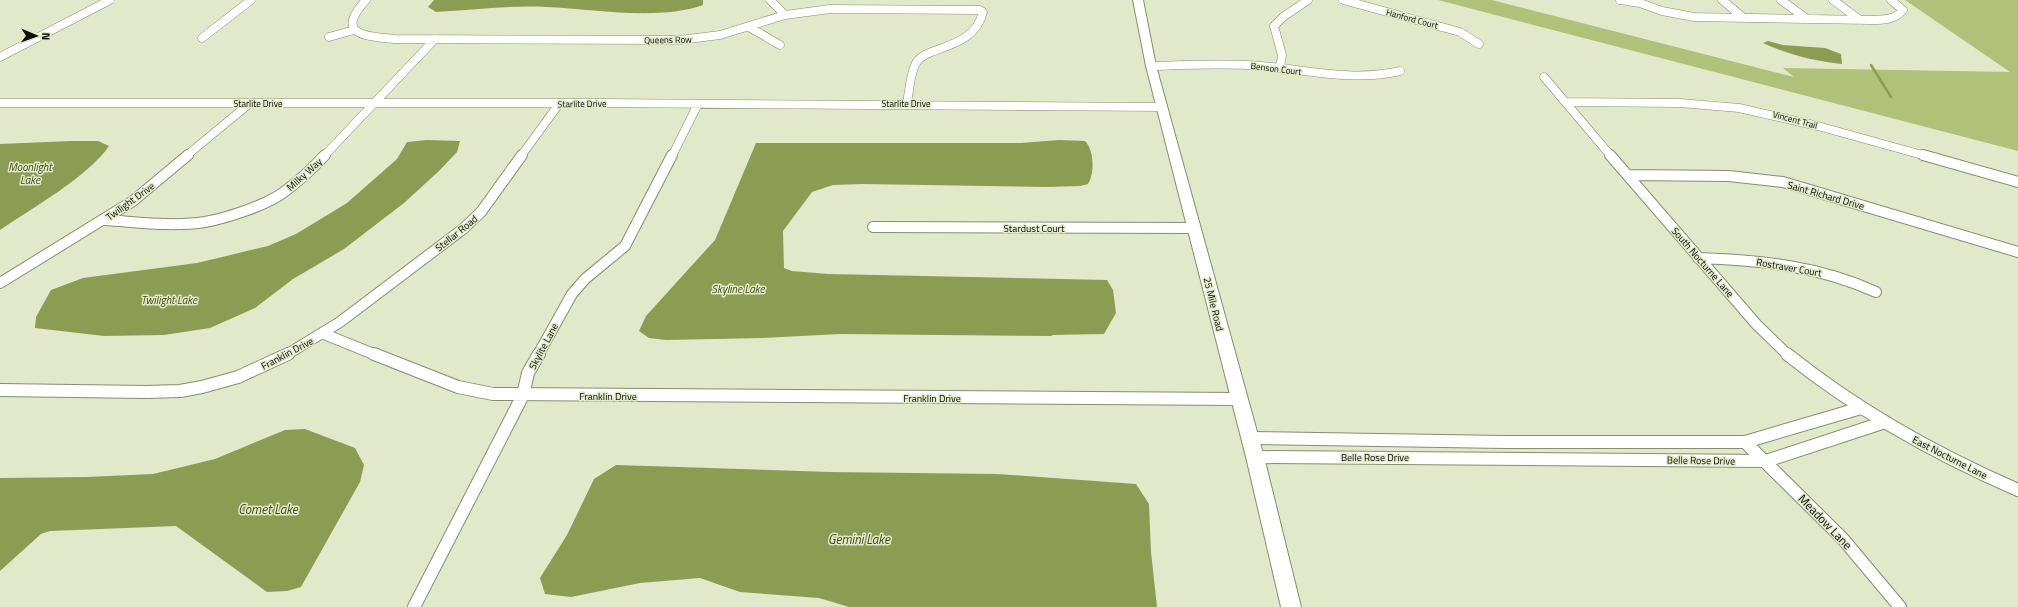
<svg xmlns="http://www.w3.org/2000/svg" width="2018" height="607" font-family="'Titillium Web',sans-serif">
<style>
.green{fill:#b1c179}
.water{fill:#8d9c53}
.lines{fill:none;stroke-linecap:round;stroke-linejoin:round}
.stream{stroke:#8d9c53;stroke-width:2.5}
.street-far2-casing{stroke:#868d70;stroke-width:9}
.street-far1-casing{stroke:#868d70;stroke-width:12}
.street-casing{stroke:#868d70;stroke-width:14}
.secondary-casing{stroke:#868d70;stroke-width:2}
.street-far2{stroke:#fff;stroke-width:8}
.street-far1{stroke:#fff;stroke-width:10}
.street{stroke:#fff;stroke-width:12}
.secondary{fill:#fff;fill-rule:evenodd}
.labels{text-anchor:middle;stroke-width:3;stroke-linejoin:round;paint-order:stroke}
.far-street-label{font-size:9px;fill:#0c0f05;stroke:#e1e9ca}
.street-label{font-size:10px;fill:#0c0f05;stroke:#e1e9ca}
.water-label{font-size:11px;font-style:italic;fill:#414b14;stroke:#e1e9ca}
.near-street-label{font-size:12px;fill:#0c0f05;stroke:#e1e9ca}
.near-water-label{font-size:13px;font-style:italic;fill:#414b14;stroke:#e1e9ca}
</style>
<rect width="100%" height="100%" fill="#e1e9ca"/>
<path class="green" d="M1438,0H1492L1794,77L1783,68L2010,72L1905,0H2018V151Z"/>
<path class="water" d="M434,0H703V5C658,21 594,9 546,7C510,5 472,10 436,12L428,7Z
M1768,41L1783,45L1825,48L1841,54L1842,64C1814,61 1789,55 1763,43Z
M427,140L460,141L457,152L440,170L404,203L344,249L293,279L255,308L210,328L164,335L104,336L35,328L36,317L51,290L83,278L197,263L268,246L296,234L347,203L397,159L407,142Z
M1059,140L1085,141C1094,150 1095,173 1088,184L1080,186L1045,187L862,184L833,185L812,192L783,231L784,268L792,271L828,274L1107,280L1113,290L1116,313L1104,334L1051,335L1053,336L840,334L763,338L666,340L649,338L639,331L646,316L715,240L756,143H1021Z
M71,141H98L109,146C89,176 31,209 0,230V144Z
M305,429L355,448L364,465L360,482L301,587L287,591L267,592L176,526L50,531L41,534L0,571V478L87,477L153,474L215,459L285,430Z
M616,465L830,472L997,474L1136,484L1149,504L1151,552L1157,607H849L819,598L740,592L700,578L640,583L571,597L545,594L540,578L567,535L594,479Z"/>
<g class="lines">
<path class="stream" d="M1871,65L1891,97"/>
<g class="street-far2-casing">
<path id="street-far2" d="M366,0C335,34 363,36 394,39L680,40L720,35L785,15L830,9L980,10L983,12C973,52 924,44 915,65C910,76 909,92 907,104
M770,0L785,15
M1343,0L1460,32L1479,44
M1620,0L1640,3L1662,11L1694,17L1871,20C1883,20 1895,20 1903,10L1891,0
M1722,0L1744,18
M1781,0L1807,19
M1833,0L1860,20
M749,27L780,45
M329,37L354,30
M202,38L251,0
M0,57L110,0
M1151,66C1188,65 1224,63 1261,66C1308,70 1353,82 1400,71
M1280,68L1282,55L1274,26L1283,17L1308,0
M1544,77L1611,156
M1566,102L1680,103L1739,108L1818,126L1926,156
M0,103H600L1163,107
M186,156L249,104
M324,156L435,39
M521,156L559,104
M672,156L698,104"/>
</g>
<g class="street-far1-casing">
<path id="street-far1" d="M1610,155L1757,325L1788,355
M1923,155L2018,182
M1628,175L1729,176L1783,182L2018,252
M105,220C138,222 173,227 205,222C227,218 267,205 284,192C299,181 312,169 325,155
M873,227L1195,228
M1698,258C1760,260 1819,266 1876,292
M0,283L133,201L188,155
M324,334L376,355
M286,355L340,322L463,229L481,212L522,155
M538,355L572,294L585,279L625,246L672,155"/>
</g>
<g class="street-casing">
<path id="street" d="M374,354L458,387L493,394L1238,399
M1787,354C1858,411 1935,454 2018,490
M0,390L146,392L180,391L202,387L238,377L288,354
M1249,438L1504,442H1745L1861,408
M1745,442L1843,539L1900,607
M1255,457L1766,461L1882,423
M414,607L523,395L528,373L539,354"/>
</g>
<g class="secondary-casing">
<path id="secondary" d="M1133,0H1143L1156,66L1264,457L1301,607H1281L1246,457L1146,66Z"/>
</g>
<use href="#street-far2" class="street-far2"/>
<use href="#street-far1" class="street-far1"/>
<use href="#street" class="street"/>
<use href="#secondary" class="secondary"/>
</g>
<g class="labels">
<g class="far-street-label">
<text transform="translate(1412 19) rotate(15)" y="3">Hanford Court</text>
<text transform="translate(668 40) rotate(-1)" y="3">Queens Row</text>
<text transform="translate(1276 69) rotate(7)" y="3">Benson Court</text>
<text x="258" y="107">Starlite Drive</text>
<text transform="translate(582 104) rotate(-1)" y="3">Starlite Drive</text>
<text x="906" y="107">Starlite Drive</text>
<text transform="translate(1795 120) rotate(15)" y="3">Vincent Trail</text>
</g>
<g class="street-label">
<text transform="translate(304 174) rotate(-42)" y="4">Milky Way</text>
<text transform="translate(1826 195) rotate(16)" y="4">Saint Richard Drive</text>
<text transform="translate(130 201) rotate(-36)" y="4">Twilight Drive</text>
<text x="1034" y="232">Stardust Court</text>
<text transform="translate(456 233) rotate(-39)" y="4">Stellar Road</text>
<text transform="translate(1703 262) rotate(49)" y="4">South Nocturne Lane</text>
<text transform="translate(1789 267) rotate(10)" y="4">Rostraver Court</text>
<text transform="translate(1214 304) rotate(76)" y="4">25 Mile Road</text>
<text transform="translate(543 346) rotate(-62)" y="4">Skylite Lane</text>
<text transform="translate(287 353) rotate(-28)" y="4">Franklin Drive</text>
<text x="608" y="400">Franklin Drive</text>
<text x="932" y="402">Franklin Drive</text>
<text x="1375" y="461">Belle Rose Drive</text>
<text transform="translate(1950 457) rotate(27)" y="4">East Nocturne Lane</text>
<text transform="translate(1701 460) rotate(1)" y="4">Belle Rose Drive</text>
</g>
<g class="water-label">
<text x="30" y="171">Moonlight<tspan x="30" dy="13">Lake</tspan></text>
<text x="738" y="293">Skyline Lake</text>
<text x="169" y="304">Twilight Lake</text>
</g>
<g class="near-street-label">
<text transform="translate(1825 522) rotate(46)" y="4">Meadow Lane</text>
</g>
<g class="near-water-label">
<text x="268" y="514">Comet Lake</text>
<text x="859" y="544">Gemini Lake</text>
</g>
</g>
<g transform="translate(36 36) rotate(92)" stroke="#e1e9ca" stroke-width="3" paint-order="stroke">
<path d="M0-3L7 15L0 10L-7 15Z" fill="#0c0f05"/>
<text y="-6" font-size="11" font-weight="bold" text-anchor="middle" fill="#0c0f05">N</text>
</g>
</svg>
